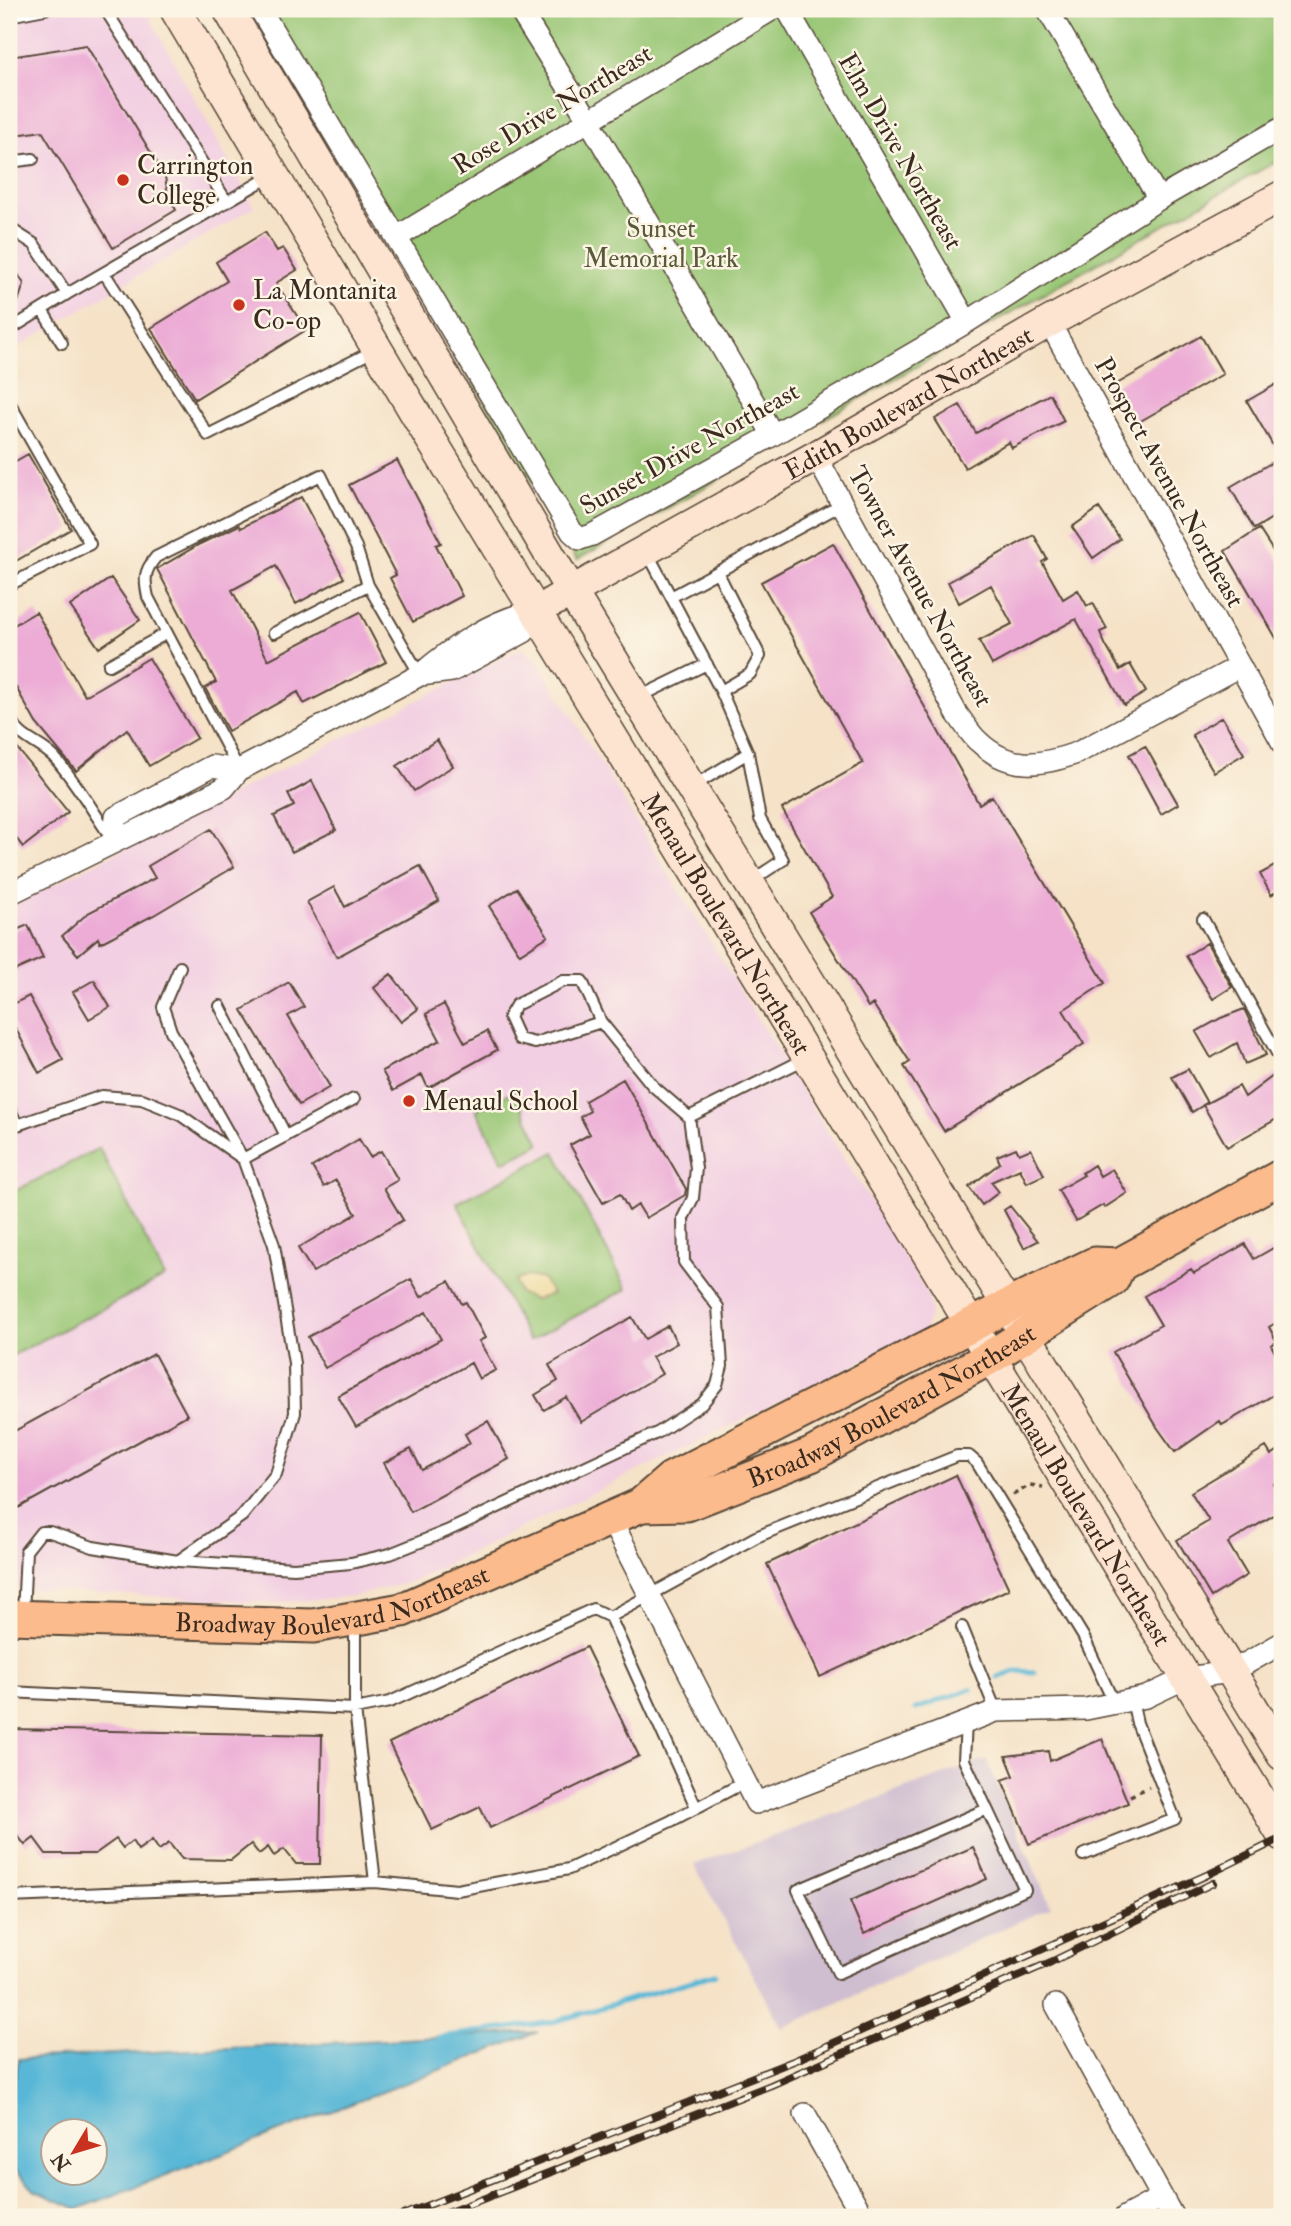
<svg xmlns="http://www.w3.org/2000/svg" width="1291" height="2226" font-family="'IM FELL Double Pica',serif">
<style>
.built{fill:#f2cfe2}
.industrial{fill:#cfbdd0}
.green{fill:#98c675;stroke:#6a784a;stroke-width:2}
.sand{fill:#eeda9e;stroke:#94825e;stroke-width:2}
.water{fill:#58b7d6;stroke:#4a707a;stroke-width:2;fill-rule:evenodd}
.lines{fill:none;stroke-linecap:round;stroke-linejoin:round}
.stream{stroke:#58b7d6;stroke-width:5}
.building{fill:#ecacd6}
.lane-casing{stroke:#574637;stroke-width:14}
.street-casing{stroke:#574637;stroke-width:24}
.secondary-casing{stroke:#574637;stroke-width:33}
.primary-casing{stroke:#574637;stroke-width:37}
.path{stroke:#574637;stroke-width:3.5;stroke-dasharray:5 5;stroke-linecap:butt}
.lane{stroke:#fff;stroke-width:10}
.street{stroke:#fff;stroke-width:21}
.secondary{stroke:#fde4d1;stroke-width:30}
.primary{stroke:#fbbb8c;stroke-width:33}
.rail-casing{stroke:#3b2a1e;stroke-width:8}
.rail{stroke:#fcf5e5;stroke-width:5;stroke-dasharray:16;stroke-linecap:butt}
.poi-dot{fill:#c8321e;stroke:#fcf5e5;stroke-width:2.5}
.labels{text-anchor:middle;stroke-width:5;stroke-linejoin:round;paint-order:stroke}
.street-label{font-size:26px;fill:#3b2a1e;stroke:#fcf5e5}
.poi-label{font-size:26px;fill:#3b2a1e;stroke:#fcf5e5;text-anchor:start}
.park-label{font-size:26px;fill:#575938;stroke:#fcf5e5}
</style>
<rect width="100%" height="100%" fill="#fcf5e5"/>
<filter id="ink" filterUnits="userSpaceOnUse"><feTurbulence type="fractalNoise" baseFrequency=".0143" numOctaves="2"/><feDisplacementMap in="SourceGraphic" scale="14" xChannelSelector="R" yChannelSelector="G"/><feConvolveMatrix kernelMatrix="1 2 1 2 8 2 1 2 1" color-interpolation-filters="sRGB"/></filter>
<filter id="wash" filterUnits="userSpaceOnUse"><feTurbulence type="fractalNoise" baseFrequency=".00686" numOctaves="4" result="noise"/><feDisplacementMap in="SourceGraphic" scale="28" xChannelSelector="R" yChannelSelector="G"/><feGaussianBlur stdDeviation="1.57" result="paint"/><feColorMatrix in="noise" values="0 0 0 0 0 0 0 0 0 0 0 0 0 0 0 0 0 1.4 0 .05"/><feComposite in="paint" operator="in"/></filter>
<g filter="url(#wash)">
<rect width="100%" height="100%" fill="#f5e2c7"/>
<path class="built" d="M9,9H145L254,207L9,352Z
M521,648L537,660L928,1295L931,1312L924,1331L413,1581L355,1596L275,1603L9,1588V907Z"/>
<path class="industrial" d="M986,1759L1051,1907L782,2028L694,1865Z"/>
<path class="green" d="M252,9H1282V158L577,560Z
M514,1091L540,1144L503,1162L476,1110Z
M99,1148L165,1277L9,1357V1194Z
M555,1152L627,1289L529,1341L457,1203Z"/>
<path class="sand" d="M527,1276L543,1279L552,1294L534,1300L519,1293L515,1281Z"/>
<path class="water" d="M538,2032L78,2209L35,2191L9,2163V2104L19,2059ZM52,2132H94V2174H52Z"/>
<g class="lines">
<path class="stream" d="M998,1678L1017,1671L1035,1672
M916,1709L971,1689
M439,2037L553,2022L715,1974"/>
</g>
<g id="blocks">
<path class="building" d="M86,45L165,176L168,196L176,210L113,248L42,131L9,136V57Z
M265,232L277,251L283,248L297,270L276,283L306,330L195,399L151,328L227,281L216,262Z
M9,260L24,284L12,319L9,321Z
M1201,336L1223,374L1137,423L1115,385Z
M1282,381V461L1247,401Z
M1050,394L1064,421L1012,448L1009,442L965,468L935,419L960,405L976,433Z
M28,454L71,529L9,565V465Z
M397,460L441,543L436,545L462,596L413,622L390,578L396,575L349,485Z
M1276,460L1282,470V512L1254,529L1230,487Z
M301,497L344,578L296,604L276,566L232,590L268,660L360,612L386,662L304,704L298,692L228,731L205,688L216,682L157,569L200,544L239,525L241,528Z
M1099,508L1120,539L1093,558L1072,527Z
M1259,529L1282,565V648L1225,551Z
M1034,535L1047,559L1042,562L1063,599L1078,590L1087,606L1093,603L1107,629L1100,632L1105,644L1120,670L1130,664L1146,692L1124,705L1076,619L992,665L979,641L1012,624L991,585L959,603L948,582Z
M833,543L979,804L992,796L1105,983L1063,1010L1084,1044L944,1131L904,1066L910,1062L873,1004L868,1007L809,912L832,897L782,809L863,763L761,582Z
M111,578L140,620L99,648L70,606Z
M36,612L85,696L149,658L197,738L149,766L127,729L76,771L36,723L9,675V628Z
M1222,717L1244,754L1214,772L1192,735Z
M9,738L68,812L23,847L9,829Z
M437,740L453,766L414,791L397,766Z
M1145,746L1178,804L1161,814L1129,755Z
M312,781L336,830L292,852L274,816L294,806L288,794Z
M211,829L234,867L154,915L100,943L98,938L78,955L62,936L88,913L155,878L148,866Z
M1282,862V889L1271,895L1260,874Z
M420,866L439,901L337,957L307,902L334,887L345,907Z
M517,888L548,936L520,954L489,906Z
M28,925L43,958L9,973V933Z
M1207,943L1232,987L1213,999L1186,956Z
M391,974L418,1009L401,1022L374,988Z
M94,980L110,1007L89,1019L73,992Z
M289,982L304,1007L288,1016L330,1087L299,1105L242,1010Z
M29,996L63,1060L39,1073L9,1016V1006Z
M444,1004L465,1043L487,1031L497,1050L428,1088L422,1075L393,1091L382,1071L440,1040L426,1014Z
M1244,1009L1266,1055L1245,1064L1237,1043L1211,1058L1196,1032L1221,1018Z
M1188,1069L1207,1103L1192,1112L1172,1077Z
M1277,1073L1282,1080V1116L1227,1147L1203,1105L1239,1086L1245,1097Z
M623,1079L686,1189L685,1195L646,1218L638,1205L629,1211L620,1194L603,1203L570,1145L590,1134L580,1117L590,1111L585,1101Z
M359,1139L370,1157L381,1151L398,1180L384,1188L403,1220L313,1272L298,1248L356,1214L336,1180L324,1187L312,1167Z
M1016,1148L1019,1154L1031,1149L1044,1175L1027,1183L1020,1169L991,1182L999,1192L982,1205L969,1187L1000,1163L997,1156Z
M1094,1165L1100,1176L1112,1169L1127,1193L1104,1208L1103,1205L1076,1221L1058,1190L1084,1175L1082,1173Z
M1010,1206L1038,1241L1024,1248L1004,1210Z
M1282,1243V1319L1269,1327L1277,1342L1271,1345L1282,1366V1390L1222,1425L1220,1421L1175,1452L1157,1427L1113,1352L1161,1325L1144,1296L1191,1269L1194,1273L1245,1244L1254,1259Z
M411,1279L421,1297L449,1281L462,1304L466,1302L485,1338L479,1341L496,1370L479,1379L471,1363L356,1427L338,1396L441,1339L426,1312L325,1368L308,1337Z
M632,1317L645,1339L668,1326L677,1343L652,1357L662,1374L581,1422L566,1397L544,1410L535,1395L558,1381L549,1365Z
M154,1354L187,1415L9,1513V1434Z
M488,1421L509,1459L411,1512L384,1463L411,1449L422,1470L470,1443L465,1434Z
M1266,1447L1271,1455L1282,1448V1479L1274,1484L1282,1497V1510L1228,1543L1247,1575L1211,1597L1177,1540L1209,1521L1191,1492Z
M956,1475L1009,1589L820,1677L767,1564Z
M586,1647L639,1756L490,1828L480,1807L432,1830L389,1743Z
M9,1729L322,1735L320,1864H296L284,1849L274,1856L268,1847L259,1854L251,1844L231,1860L182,1859L169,1843L159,1850L152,1840L138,1850L132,1841L123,1848L116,1839L95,1854H46L34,1838L25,1845L17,1835L9,1841Z
M1102,1739L1128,1803L1029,1844L1002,1780L1014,1776L1006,1756L1048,1751L1050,1761Z
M973,1847L987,1879L864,1934L850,1901Z"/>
</g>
</g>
<g filter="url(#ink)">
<use href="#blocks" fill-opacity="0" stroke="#574637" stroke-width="2"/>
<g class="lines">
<g class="lane-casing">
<path id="lane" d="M105,9L227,202
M9,16L45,9
M9,162L33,159
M9,228L34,244L67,294
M105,274L208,435L375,350
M42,310L62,343
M9,330L67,294L271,176
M9,402L90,544L9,585
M646,550L721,691L748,753L760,819L783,860L751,881
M718,573L760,656L750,674L721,691
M671,597L843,504
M274,633L368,585
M109,665L167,633
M637,698L707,664
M9,717C20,740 38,741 54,757C75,780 94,813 112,839
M239,770L148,597C144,579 144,571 156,557L321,475L356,547L368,585L420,675
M693,786L748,753
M1203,919L1282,1062
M180,967L163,1007L171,1031L243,1159L354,1099
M220,1006L286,1136
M601,1022L535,1043L519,1039L509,1017L516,1005L563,981H582L601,1022L653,1086L689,1117
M9,1107L17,1125L102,1096L142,1099L179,1114L243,1159L274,1245L294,1363L295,1413L276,1474L242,1516L178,1561
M23,1614L26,1551L41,1532H50L93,1547L178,1561L294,1568L351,1563L390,1554L447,1531L659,1432L702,1404L717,1385L722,1366L718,1307L684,1262L683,1218L693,1198L696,1168L689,1117L805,1059
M610,1617L696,1807
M355,1621V1709L375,1882L457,1890L569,1869L671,1821L745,1782
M962,1627L996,1711
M9,1692L355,1709L390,1702L593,1609L610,1617L756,1537L957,1456H969L977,1463L1083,1636L1114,1703
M966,1723L964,1760L1025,1890L838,1973L798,1890L987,1809
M1083,1855L1175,1819L1137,1723L1132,1700
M9,1897L375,1882"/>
</g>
<g class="street-casing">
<path id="street" d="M260,9L572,532L580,539L592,535L773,435L967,322L1159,199L1282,128
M519,9L588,119L773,435
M787,9L967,322
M1047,9L1159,199
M397,237L773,9
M1049,322L1282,742
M816,456L957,714C964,723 970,734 978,741C1009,771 1040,766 1077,753L1240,666
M420,675L452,671L524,632L536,611
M113,841L116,817L212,766L239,770
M9,894L224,788L239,770L420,675C450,648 495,618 536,611
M610,1518L756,1803L996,1711L1086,1709L1146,1697L1186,1678L1231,1672L1282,1643
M1056,2005L1173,2217
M805,2114L863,2217
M1125,2217L1162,2197"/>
</g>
<g class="secondary-casing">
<g id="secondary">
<path id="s1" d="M175,9L424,428L1282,1835"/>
<path d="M228,9L571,591L1282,1755"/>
<path id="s2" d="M554,601L816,456L1049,322L1282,196"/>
</g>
</g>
<g class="primary-casing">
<g id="primary">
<path id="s3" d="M641,1505L687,1504L811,1455L989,1358L1112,1280L1119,1265"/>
<path id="s4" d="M9,1617L313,1626L402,1610L641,1505L671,1479L1026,1297L1095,1264L1119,1265L1282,1176"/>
</g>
</g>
<path class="path" d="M1013,1495L1030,1485L1043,1487
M1130,1796L1149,1787"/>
<use href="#lane" class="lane"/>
<use href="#street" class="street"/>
<use href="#secondary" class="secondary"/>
<use href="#primary" class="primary"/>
<g class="rail-casing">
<path id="rail" d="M398,2217L796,2060L1209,1874L1282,1838
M437,2217L771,2085L1051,1962L1213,1883"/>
</g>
<use href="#rail" class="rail"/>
</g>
</g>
<g class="poi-dot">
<circle cx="123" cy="180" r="7"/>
<circle cx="239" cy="305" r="7"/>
<circle cx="409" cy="1101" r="7"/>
</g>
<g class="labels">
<g class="street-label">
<text transform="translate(552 109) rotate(-31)" y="9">Rose Drive Northeast</text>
<text transform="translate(901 151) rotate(60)" y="9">Elm Drive Northeast</text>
<text dy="9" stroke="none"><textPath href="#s2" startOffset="406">Edith Boulevard Northeast</textPath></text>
<text transform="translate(689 448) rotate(-29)" y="9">Sunset Drive Northeast</text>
<text transform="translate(1170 482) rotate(61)" y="9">Prospect Avenue Northeast</text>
<text transform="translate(921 586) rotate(61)" y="9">Towner Avenue Northeast</text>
<text dy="9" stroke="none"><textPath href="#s1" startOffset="1068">Menaul Boulevard Northeast</textPath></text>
<text dy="9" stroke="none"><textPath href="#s3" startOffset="273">Broadway Boulevard Northeast</textPath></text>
<text dy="9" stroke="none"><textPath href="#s1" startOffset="1760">Menaul Boulevard Northeast</textPath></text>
<text dy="9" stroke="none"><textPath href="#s4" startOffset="327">Broadway Boulevard Northeast</textPath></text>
</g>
<g class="poi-label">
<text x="137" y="174">Carrington<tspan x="137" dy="30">College</tspan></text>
<text x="253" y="299">La Montanita<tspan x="253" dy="30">Co-op</tspan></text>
<text x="423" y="1110">Menaul School</text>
</g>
<g class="park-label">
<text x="661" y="237">Sunset<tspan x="661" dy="30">Memorial Park</tspan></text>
</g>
</g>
<rect width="1291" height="2226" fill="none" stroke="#fcf5e5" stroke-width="35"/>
<g transform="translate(74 2152) rotate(232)"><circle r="33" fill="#fcf5e5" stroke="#afa495" stroke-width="2"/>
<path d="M0-5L12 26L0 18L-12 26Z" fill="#c8321e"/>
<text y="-10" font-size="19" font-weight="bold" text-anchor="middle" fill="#3b2a1e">N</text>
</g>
</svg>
